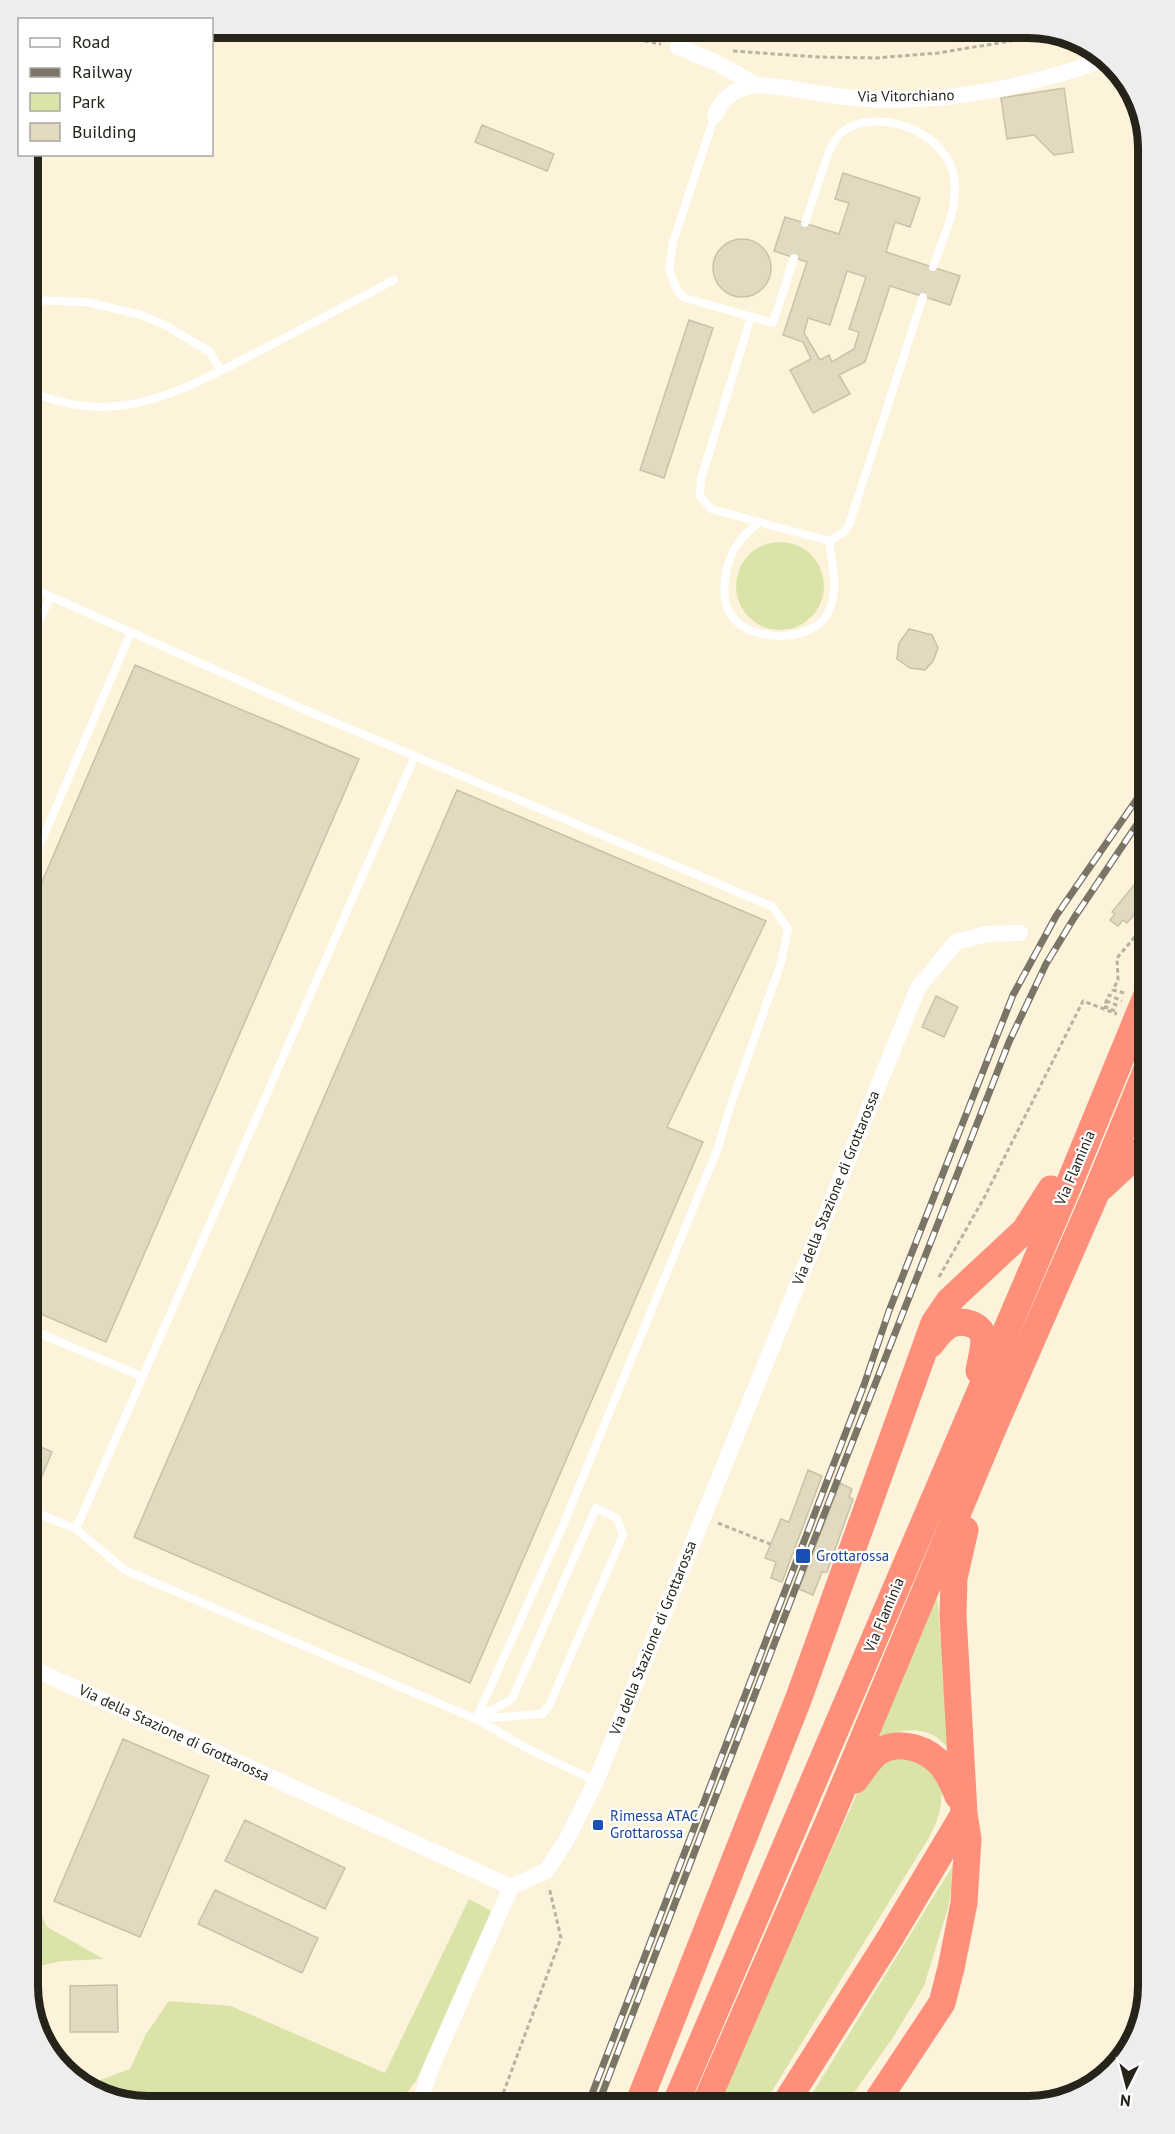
<svg xmlns="http://www.w3.org/2000/svg" width="1175" height="2134" font-family="'PT Sans',sans-serif">
<style>
.green{fill:#dae3a8}
.building{fill:#e2d9c1;stroke:#c9c1a9;stroke-width:1.5;fill-rule:evenodd}
.lines{fill:none;stroke-linecap:round;stroke-linejoin:round}
.path{stroke:#b9b29e;stroke-width:3;stroke-dasharray:4.5 3;stroke-linecap:butt}
.service{stroke:#fff;stroke-width:8}
.minor{stroke:#fff;stroke-width:16}
.trunk{stroke:#fe8f7a;stroke-width:27}
.rail-casing{stroke:#7a7566;stroke-width:7}
.rail{stroke:#fff;stroke-width:4.5;stroke-dasharray:14;stroke-linecap:butt}
.transit-dot{fill:#1a4fb4;stroke:#fff;stroke-width:2}
.labels{text-anchor:middle;stroke-width:4.5;stroke-linejoin:round;paint-order:stroke}
.street-label{font-size:15px;fill:#26231a;stroke:#fff}
.transit-label{font-size:15px;fill:#164399;stroke:#fff;text-anchor:start}
.rim{fill:none;stroke:#26231a;stroke-width:8}
</style>
<rect width="100%" height="100%" fill="#fcf3da"/>
<path class="green" d="M736 586a44 44 0 1 1 88 0a44 44 0 1 1-88 0Z
M935,1596L938,1602L940,1635L955,1761C939,1725 909,1725 876,1739Z
M911,1755L941,1781C943,1802 940,1817 930,1836L762,2107H715L857,1794L875,1765L880,1761Z
M958,1857L948,1908L924,1986L894,2036L844,2107H804Z
M27,1885L47,1927L104,1959L62,1961L27,1969Z
M469,1899L491,1911L416,2081L396,2107H140L81,2087L130,2069L146,2034L169,2001L231,2006L385,2073Z"/>
<path class="building" d="M1064,88L1073,152L1054,155L1034,135L1007,139L1001,98Z
M482,125L554,154L547,171L475,142Z
M843,173L920,198L910,227L895,222L886,252L960,276L950,305L890,286L865,362L839,375L850,394L813,413L790,370L811,359L803,342L783,335L807,262L774,251L785,217L839,234L849,203L835,199ZM847,271L866,277L849,329L859,332L854,349L832,362L829,355L820,360L804,333L808,318L830,325Z
M713 268a29 29 0 1 1 58 0a29 29 0 1 1-58 0Z
M689,320L713,328L664,478L640,470Z
M909,629L932,635L938,648L933,661L925,670L910,668L897,659L899,643Z
M135,665L359,759L106,1342L27,1308V917Z
M457,790L766,921L667,1127L703,1142L470,1683L134,1537Z
M1134,885L1148,898L1127,923L1123,920L1118,926L1110,920L1115,914L1112,912Z
M936,996L958,1007L944,1037L922,1027Z
M27,1441L52,1452L35,1493L27,1489Z
M808,1470L822,1476L782,1582L771,1578L776,1562L765,1558L781,1519L789,1522Z
M840,1483L852,1489L849,1497L853,1499L827,1572H822L813,1595L799,1589Z
M123,1739L209,1776L140,1937L54,1901Z
M245,1820L345,1868L325,1909L225,1861Z
M215,1890L318,1938L302,1973L198,1924Z
M117,1985L118,2032H70V1986Z"/>
<g class="lines">
<path class="path" d="M563,27L661,44
M733,51L818,57L876,58L938,53L1053,34
M1124,993L1113,990L1118,980L1117,958L1148,921
M1106,1001L1119,1006
M1115,1011L1104,1006L1109,995L1122,1001
M939,1277L984,1198L1083,1001L1117,1014
M718,1523L770,1544
M498,2107L561,1938L549,1887"/>
<path class="service" d="M715,115L673,242L669,270L678,292L685,298L773,323L794,258
M805,223L827,157C831,146 837,134 848,128C886,108 949,136 954,178C959,208 942,240 933,267
M27,300L87,302L141,315L165,325L210,352L221,371
M751,317L701,479L700,496L711,509L829,541L844,532L849,525L923,297
M27,391C52,400 75,407 103,407C163,406 220,371 273,344C313,323 354,301 394,280
M759,522C753,528 745,534 740,541C725,559 717,600 734,619C756,643 817,643 830,609C838,587 832,563 829,541
M27,586L310,712L773,907L788,929L781,963L729,1110L718,1148L562,1528L476,1719
M27,650L50,597
M27,875L131,632
M27,1328L143,1377
M596,1508L617,1518L623,1535L549,1706L542,1714L476,1719L512,1699Z
M27,1509L76,1529L415,756
M76,1529L125,1570L476,1719L532,1751L596,1781"/>
<path class="minor" d="M678,47L715,62L757,85
M715,115C725,95 735,88 757,85C793,87 829,97 866,99C947,104 1030,86 1106,59
M27,1666L511,1887L546,1871L566,1841L596,1781L918,988L956,942L986,934L1020,933
M421,2107L425,2086L432,2066L511,1887"/>
<path class="trunk" d="M1102,1187L1148,1144
M931,1344C941,1330 952,1317 971,1324C975,1325 980,1329 982,1333C987,1343 980,1361 979,1371
M855,1780C862,1771 870,1757 880,1751C901,1739 929,1749 943,1767C950,1776 954,1786 958,1796
M637,2107L798,1700L934,1323L949,1301L1025,1230L1051,1189
M674,2107L1069,1184L1148,992
M704,2107L831,1816L991,1433L1097,1191L1148,1067
M783,2107L890,1938L964,1814
M873,2107L942,2003L951,1968L964,1903L968,1839L964,1814L953,1615L954,1578L965,1530"/>
<g class="rail-casing">
<path id="rail" d="M587,2107L864,1385L889,1311L1013,995L1056,916L1148,783
M597,2107L809,1553L1009,1042L1046,964L1074,918L1148,808"/>
</g>
<use href="#rail" class="rail"/>
</g>
<g class="transit-dot">
<rect x="795" y="1548" width="16" height="16" rx="3"/>
<rect x="592" y="1819" width="12" height="12" rx="3"/>
</g>
<g class="labels">
<g class="street-label">
<text transform="translate(906 96) rotate(-1)" y="5">Via Vitorchiano</text>
<text transform="translate(1075 1168) rotate(-67)" y="5">Via Flaminia</text>
<text transform="translate(836 1188) rotate(-68)" y="5">Via della Stazione di Grottarossa</text>
<text transform="translate(884 1615) rotate(-67)" y="5">Via Flaminia</text>
<text transform="translate(653 1638) rotate(-68)" y="5">Via della Stazione di Grottarossa</text>
<text transform="translate(174 1733) rotate(25)" y="5">Via della Stazione di Grottarossa</text>
</g>
<g class="transit-label">
<text x="816" y="1561">Grottarossa</text>
<text x="610" y="1821">Rimessa ATAC<tspan x="610" dy="17">Grottarossa</tspan></text>
</g>
</g>
<path d="M0 0H1175V2134H0ZM148 38H1028A110 110 0 0 1 1138 148V1986A110 110 0 0 1 1028 2096H148A110 110 0 0 1 38 1986V148A110 110 0 0 1 148 38Z" fill="#eeeded" fill-rule="evenodd"/>
<path class="rim" d="M148 38H1028A110 110 0 0 1 1138 148V1986A110 110 0 0 1 1028 2096H148A110 110 0 0 1 38 1986V148A110 110 0 0 1 148 38Z"/>
<rect x="18" y="18" width="195" height="138" fill="#ffffff" stroke="#a8a7a3" stroke-width="1.5"/>
<rect x="30" y="38" width="30" height="9" fill="#ffffff" stroke="#a8a7a3" stroke-width="1.5"/>
<text x="72" y="48" font-size="18" fill="#26231a">Road</text>
<rect x="30" y="68" width="30" height="9" fill="#7a7566" stroke="#a8a7a3" stroke-width="1.5"/>
<text x="72" y="78" font-size="18" fill="#26231a">Railway</text>
<rect x="30" y="93" width="30" height="18" fill="#dae3a8" stroke="#a8a7a3" stroke-width="1.5"/>
<text x="72" y="108" font-size="18" fill="#26231a">Park</text>
<rect x="30" y="123" width="30" height="18" fill="#e2d9c1" stroke="#a8a7a3" stroke-width="1.5"/>
<text x="72" y="138" font-size="18" fill="#26231a">Building</text>
<g transform="translate(1127 2086) rotate(186)" stroke="#ffffff" stroke-width="4.5" paint-order="stroke">
<path d="M0-4.5L10 22L0 15L-10 22Z" fill="#26231a"/>
<text y="-9" font-size="16" font-weight="bold" text-anchor="middle" fill="#26231a">N</text>
</g>
</svg>
